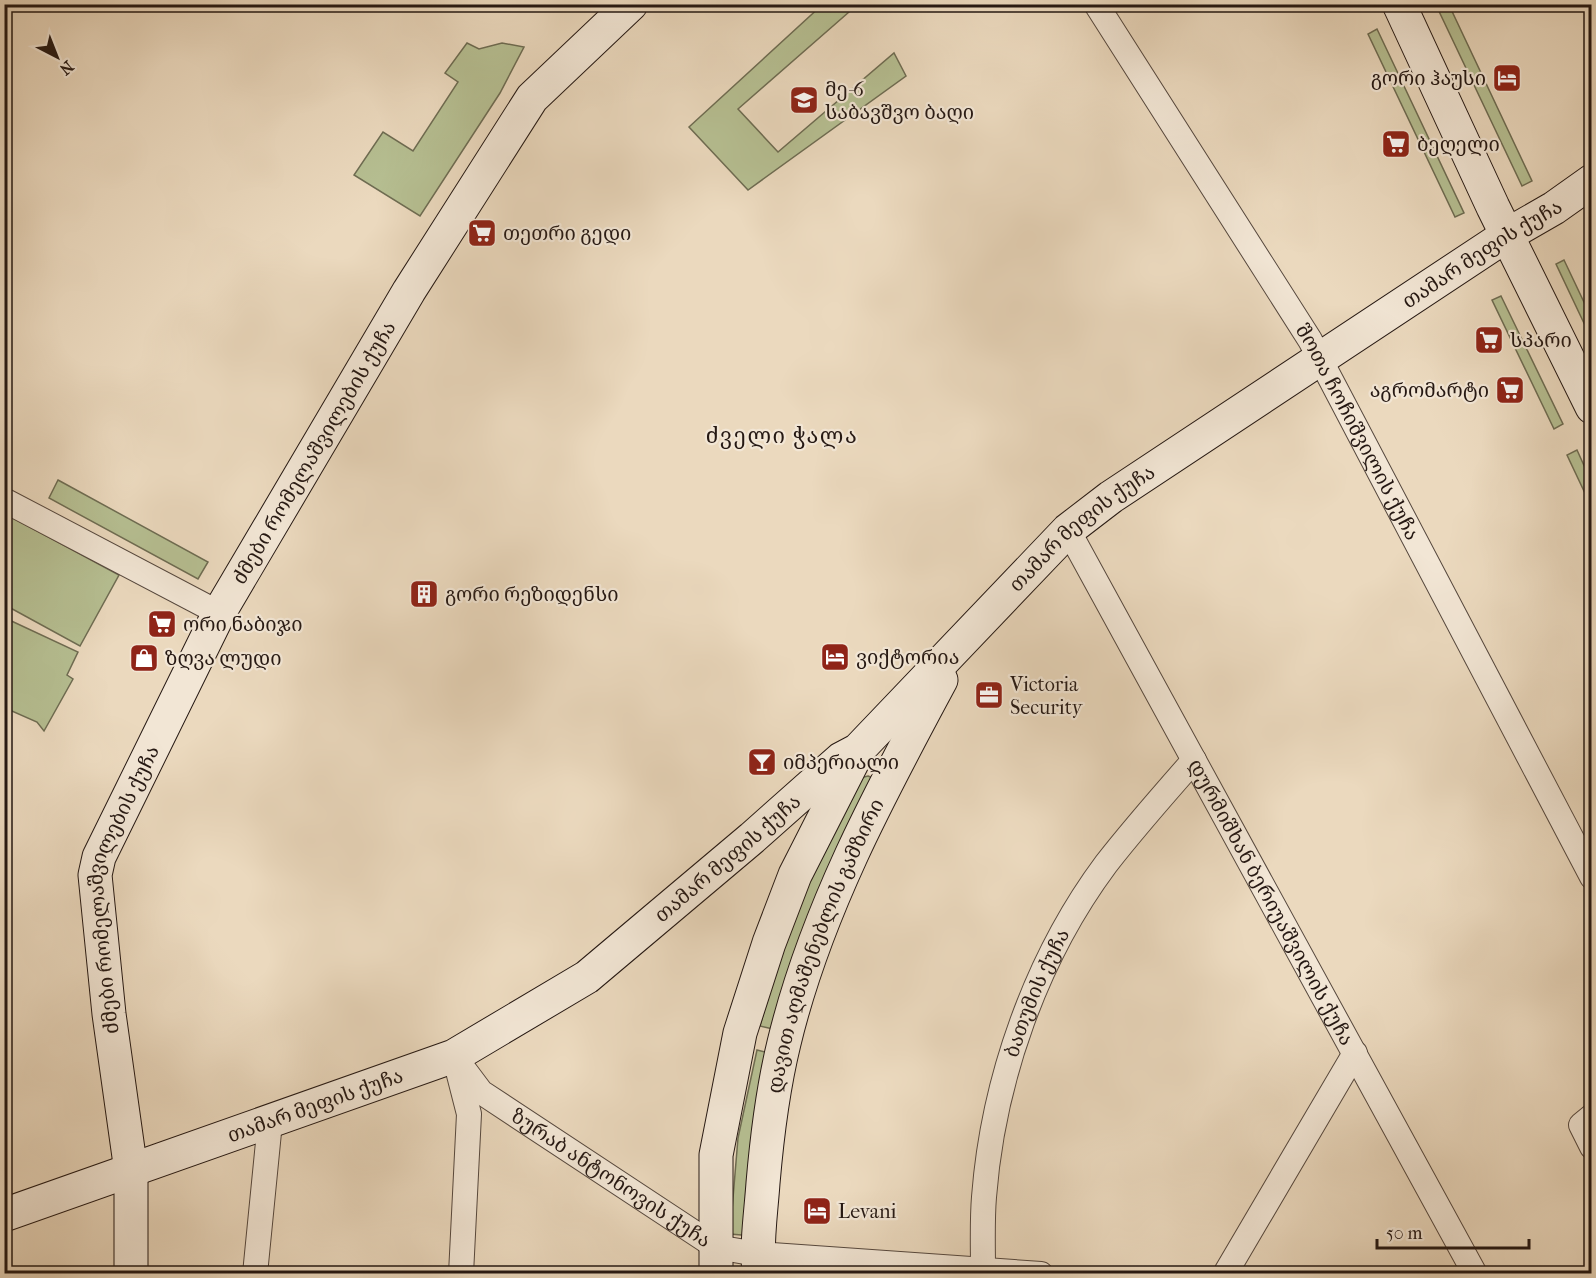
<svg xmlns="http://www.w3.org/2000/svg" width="1596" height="1278" font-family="'IM FELL French Canon','Noto Serif Georgian',serif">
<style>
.green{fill:#b6bf92;stroke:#6e6c52;stroke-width:1.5}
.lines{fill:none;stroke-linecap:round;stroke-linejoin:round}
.street-casing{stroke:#56483e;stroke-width:26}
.secondary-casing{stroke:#251813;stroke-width:35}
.street{stroke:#f2e6d5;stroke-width:24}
.secondary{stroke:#f2e6d5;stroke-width:33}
.labels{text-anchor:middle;stroke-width:4.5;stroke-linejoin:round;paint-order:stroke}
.poi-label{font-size:20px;fill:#251813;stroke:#f2e6d5;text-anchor:start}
.street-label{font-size:20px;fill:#251813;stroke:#f2e6d5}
.quarter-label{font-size:22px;letter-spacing:1.5px;fill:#251813;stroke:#f2e6d5}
</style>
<rect width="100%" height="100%" fill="#ebd9be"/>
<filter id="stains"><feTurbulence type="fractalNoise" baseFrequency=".00333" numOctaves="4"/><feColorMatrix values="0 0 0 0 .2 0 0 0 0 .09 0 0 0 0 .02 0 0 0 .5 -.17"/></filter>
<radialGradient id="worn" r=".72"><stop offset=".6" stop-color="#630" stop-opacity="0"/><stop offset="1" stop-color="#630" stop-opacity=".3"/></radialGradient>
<path class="green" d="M822,5H842L849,12L738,109L778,152L894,53L906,76L748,190L689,127Z
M1436,5H1449L1532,181L1522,186Z
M1377,29L1464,213L1455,217L1368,34Z
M467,43L479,49L502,43L524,47L500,93L420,216L354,175L383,132L413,151L458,82L445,73Z
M1564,260L1591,317V338L1556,264Z
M1501,296L1563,424L1554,429L1492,300Z
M1577,450L1591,481V506L1567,455Z
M58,480L208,562L198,579L49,498Z
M4,513L119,575L80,646L5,605Z
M5,618L78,652L67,675L73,679L44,731L37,722L5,708Z
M868,776L875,779L782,1031L760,1026L784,939L814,864L860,778Z
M757,1050L780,1056L753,1236L730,1234L738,1138Z"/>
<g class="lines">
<g class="street-casing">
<g id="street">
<path id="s1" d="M1096,4L1310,340L1592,877"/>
<path d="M4,500L219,613"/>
<path id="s2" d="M1068,530L1475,1274"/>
<path id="s3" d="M454,1056L481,1092L716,1247L757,1254L1041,1274"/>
<path d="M457,1067L469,1114L461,1274"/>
<path d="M1592,1116L1581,1125L1592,1147"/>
<path id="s4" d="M983,1270C983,1246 982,1221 984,1197C993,1080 1036,958 1106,864C1134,828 1164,794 1194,760"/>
<path d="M255,1274L270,1122"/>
<path d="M1225,1274L1355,1053"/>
</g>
</g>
<g class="secondary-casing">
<g id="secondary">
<path d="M1399,4L1493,207L1592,407"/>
<path id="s5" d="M4,1215L454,1056L587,977L752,838L841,759L858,750L1068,530L1111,497L1507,235L1554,208L1592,181"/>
<path id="s6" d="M131,1274V1171L109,1014L95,875L99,857L219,613L409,291L532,98L631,4"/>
<path d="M716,1274V1155L740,1033L769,943L795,875L856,755"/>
<path id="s7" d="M759,1274C756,1243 761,1213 763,1183C767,1136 773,1088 784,1043C815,914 879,795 941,680"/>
</g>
</g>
<use href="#street" class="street"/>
<use href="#secondary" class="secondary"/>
</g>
<defs>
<g id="hotel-square" transform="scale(1.5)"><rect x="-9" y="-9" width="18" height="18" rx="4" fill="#8f2418" stroke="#f2e6d5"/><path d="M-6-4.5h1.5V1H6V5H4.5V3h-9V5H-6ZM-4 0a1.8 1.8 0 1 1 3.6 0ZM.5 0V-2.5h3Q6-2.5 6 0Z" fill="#fff"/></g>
<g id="school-square" transform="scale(1.5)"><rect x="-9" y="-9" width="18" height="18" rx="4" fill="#8f2418" stroke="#f2e6d5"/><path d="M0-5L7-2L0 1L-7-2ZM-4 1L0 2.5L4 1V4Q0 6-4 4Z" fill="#fff"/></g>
<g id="supermarket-square" transform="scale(1.5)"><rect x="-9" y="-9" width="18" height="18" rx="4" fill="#8f2418" stroke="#f2e6d5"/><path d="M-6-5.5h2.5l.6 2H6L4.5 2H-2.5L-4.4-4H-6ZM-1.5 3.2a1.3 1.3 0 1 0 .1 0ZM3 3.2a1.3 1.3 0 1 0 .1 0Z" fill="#fff"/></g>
<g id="building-square" transform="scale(1.5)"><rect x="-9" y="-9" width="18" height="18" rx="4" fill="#8f2418" stroke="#f2e6d5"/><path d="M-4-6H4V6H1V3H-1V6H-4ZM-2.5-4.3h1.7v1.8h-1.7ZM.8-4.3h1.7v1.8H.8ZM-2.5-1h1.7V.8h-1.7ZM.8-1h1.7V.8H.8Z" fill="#fff"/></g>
<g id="shop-square" transform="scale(1.5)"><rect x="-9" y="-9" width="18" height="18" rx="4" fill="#8f2418" stroke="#f2e6d5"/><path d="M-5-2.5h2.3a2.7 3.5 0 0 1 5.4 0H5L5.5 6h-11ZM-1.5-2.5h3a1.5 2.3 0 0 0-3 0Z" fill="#fff"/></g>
<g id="office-square" transform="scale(1.5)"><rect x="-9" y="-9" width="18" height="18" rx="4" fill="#8f2418" stroke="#f2e6d5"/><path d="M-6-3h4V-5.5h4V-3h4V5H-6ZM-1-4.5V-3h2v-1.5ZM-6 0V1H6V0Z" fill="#fff"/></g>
<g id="bar-square" transform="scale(1.5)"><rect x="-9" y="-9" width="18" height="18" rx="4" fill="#8f2418" stroke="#f2e6d5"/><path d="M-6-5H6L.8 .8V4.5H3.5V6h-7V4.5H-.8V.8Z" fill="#fff"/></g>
</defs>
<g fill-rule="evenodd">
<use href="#hotel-square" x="1507" y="78"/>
<use href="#school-square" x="804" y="100"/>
<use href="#supermarket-square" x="1396" y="144"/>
<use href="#supermarket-square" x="482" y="233"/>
<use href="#supermarket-square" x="1489" y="340"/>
<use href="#supermarket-square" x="1510" y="390"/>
<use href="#building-square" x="424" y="594"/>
<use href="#supermarket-square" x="162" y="624"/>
<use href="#hotel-square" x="835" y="657"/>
<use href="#shop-square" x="144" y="658"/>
<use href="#office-square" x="989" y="695"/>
<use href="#bar-square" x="762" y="762"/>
<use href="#hotel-square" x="817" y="1211"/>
</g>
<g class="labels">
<g class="poi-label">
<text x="1486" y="85" text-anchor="end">გორი ჰაუსი</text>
<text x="825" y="96">მე-6<tspan x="825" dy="23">საბავშვო ბაღი</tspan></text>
<text x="1417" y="151">ბეღელი</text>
<text x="503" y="240">თეთრი გედი</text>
<text x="1510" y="347">სპარი</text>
<text x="1489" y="397" text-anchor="end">აგრომარტი</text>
<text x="445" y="601">გორი რეზიდენსი</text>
<text x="183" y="631">ორი ნაბიჯი</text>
<text x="856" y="664">ვიქტორია</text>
<text x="165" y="665">ზღვა ლუდი</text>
<text x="1010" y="691">Victoria<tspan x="1010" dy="23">Security</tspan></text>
<text x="783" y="769">იმპერიალი</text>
<text x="838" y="1218">Levani</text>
</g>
<g class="street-label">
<text dy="7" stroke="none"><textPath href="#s5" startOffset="1788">თამარ მეფის ქუჩა</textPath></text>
<text dy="7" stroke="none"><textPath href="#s1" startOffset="502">შოთა ჩოჩიშვილის ქუჩა</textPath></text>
<text dy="7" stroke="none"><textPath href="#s6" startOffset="878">ძმები რომელაშვილების ქუჩა</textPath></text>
<text dy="7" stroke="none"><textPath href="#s5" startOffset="1302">თამარ მეფის ქუჩა</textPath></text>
<text dy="7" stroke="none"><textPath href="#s5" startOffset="816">თამარ მეფის ქუჩა</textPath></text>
<text dy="7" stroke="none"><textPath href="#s6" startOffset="392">ძმები რომელაშვილების ქუჩა</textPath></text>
<text dy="7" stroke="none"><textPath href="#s2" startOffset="424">დურმიშხან ბერიუაშვილის ქუჩა</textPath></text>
<text dy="7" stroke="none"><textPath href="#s7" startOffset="338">დავით აღმაშენებლის გამზირი</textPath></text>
<text dy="7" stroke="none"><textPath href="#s4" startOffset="285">ბათუმის ქუჩა</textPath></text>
<text dy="7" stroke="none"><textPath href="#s5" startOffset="330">თამარ მეფის ქუჩა</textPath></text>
<text dy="7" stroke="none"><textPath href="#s3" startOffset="201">ზურაბ ანტონოვის ქუჩა</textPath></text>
</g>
<g class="quarter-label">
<text x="782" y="443">ძველი ჭალა</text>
</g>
</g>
<rect width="1596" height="1278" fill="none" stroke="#ebd9be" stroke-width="24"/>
<rect x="6" y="6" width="1584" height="1266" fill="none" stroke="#251813" stroke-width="3"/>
<rect x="12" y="12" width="1572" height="1254" fill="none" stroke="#251813" stroke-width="1.5"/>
<g transform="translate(57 57) rotate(138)" stroke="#f2e6d5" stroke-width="4.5" paint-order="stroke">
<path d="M0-4.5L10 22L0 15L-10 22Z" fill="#251813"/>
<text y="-9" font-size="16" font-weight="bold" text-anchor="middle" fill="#251813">N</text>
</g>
<path d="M1377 1239v9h152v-9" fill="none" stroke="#251813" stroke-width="3"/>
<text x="1386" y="1239" font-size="18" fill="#251813" stroke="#f2e6d5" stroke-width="4.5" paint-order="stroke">50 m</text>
<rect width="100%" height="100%" filter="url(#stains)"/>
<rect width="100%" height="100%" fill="url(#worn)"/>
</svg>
